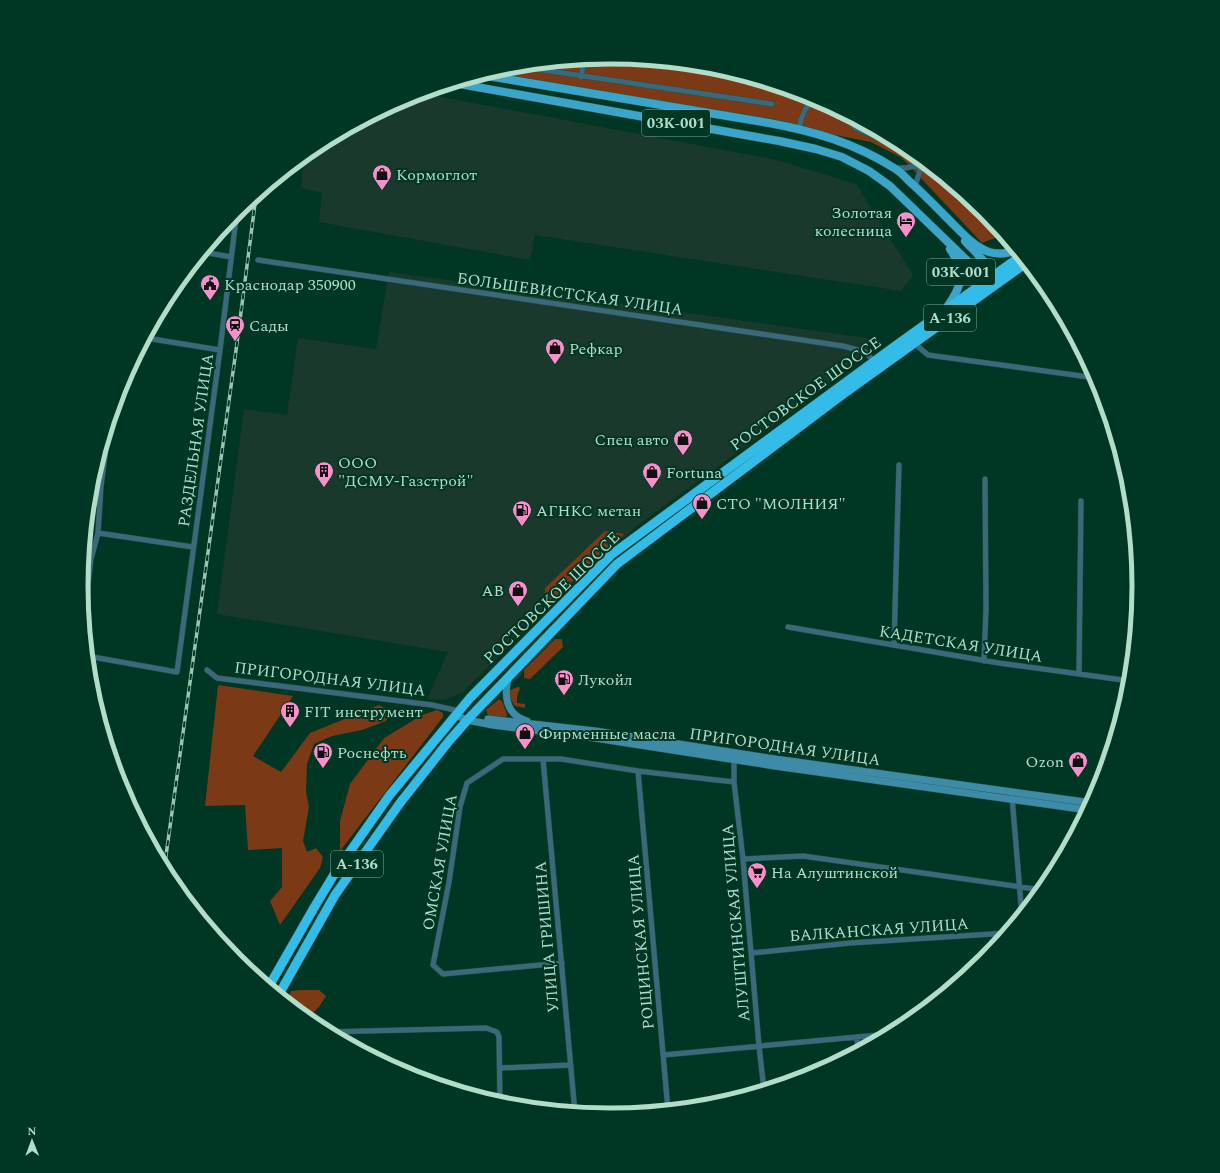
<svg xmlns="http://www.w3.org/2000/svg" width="1220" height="1173" font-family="Spectral,serif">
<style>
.built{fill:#18392c}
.green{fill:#7b3916}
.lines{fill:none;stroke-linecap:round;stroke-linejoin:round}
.street-casing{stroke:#205442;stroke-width:6}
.secondary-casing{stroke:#205442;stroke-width:8}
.primary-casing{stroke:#205442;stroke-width:9}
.highway-casing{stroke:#205442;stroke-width:10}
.street{stroke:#3b697b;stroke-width:5}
.secondary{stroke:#3d8ba7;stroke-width:7}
.primary{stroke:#3aa5c9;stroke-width:8}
.highway{stroke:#34bce8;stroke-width:9}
.rail-casing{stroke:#99c6b2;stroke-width:3.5}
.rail{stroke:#003624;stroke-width:2;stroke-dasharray:6;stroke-linecap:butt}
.labels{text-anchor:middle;stroke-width:4;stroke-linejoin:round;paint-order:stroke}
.shield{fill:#003624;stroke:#7dab98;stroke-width:1}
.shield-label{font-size:15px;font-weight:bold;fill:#b2ddc9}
.poi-label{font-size:16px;fill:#b2ddc9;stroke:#003624;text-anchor:start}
.street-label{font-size:16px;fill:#b2ddc9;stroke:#003624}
.rim{fill:none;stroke:#b2ddc9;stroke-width:5}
</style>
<rect width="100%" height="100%" fill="#003624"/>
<path class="built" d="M421,93L777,160L856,184L913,275L901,291L535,235L530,260L319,222L322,193L301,188L304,156L316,146L408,97Z
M389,272L610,302L881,340L880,345L764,433L642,522L586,570L463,692L445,700L427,699L448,652L217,614L244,409L287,415L298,338L376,349Z"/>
<path class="green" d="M610,57L714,67L813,97L904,146L985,212L1003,235L982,243L902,158L871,142L799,128L481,75L507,67Z
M605,531L624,534L551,601L545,600V588Z
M555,639H562L563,647L530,679L524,678V670Z
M218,685L293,696L253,756L281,772L310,733L379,705L392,712L386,721L362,730L332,736L314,744L307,764L306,792L309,807L303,841L307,852L316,848L323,857L320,868L280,925L270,901L282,887V848L248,850L245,805L205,806Z
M518,687L520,688L517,697V703L525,704V708L515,706L511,700L508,692L512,689Z
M499,699L502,701L507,714L506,717L489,716L487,713L486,710Z
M437,710L443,713V717L340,851V821L350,784L384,738L422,715Z
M302,990H319L326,996L319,1007L307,1019L286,1002L291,991Z"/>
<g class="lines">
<g class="street-casing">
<path id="street" d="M516,66L772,104
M581,77L584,60
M858,122L854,126L856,128C873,136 916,152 920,171L915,186
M799,128C801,116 805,107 814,98
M895,168H906L918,165
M203,252L231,257
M258,260L843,346L865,352L876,363
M146,338L220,350
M914,343L928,355L1096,378
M91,484L101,486
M98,533L193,547
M83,558L91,559
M87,593L91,559L98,533L101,486L110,418
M788,627L999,663L1130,681
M894,645L899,465
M87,656L177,672L220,350L237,211
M984,661L986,608L985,479
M207,670L217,678L432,705L459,711
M1079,674L1081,501
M734,757V782L743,859L759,1046L764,1090
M543,759L575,1113
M638,771L668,1110
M1012,797L1022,916
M743,859L803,856L1042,890
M752,953L850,943L1008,933
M562,963L443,974L433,965L449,882L460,807L467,783L503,759H561L638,771L734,782
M326,1032L486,1028L497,1032L499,1037L500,1104
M857,1037L858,1051
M663,1055L890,1034
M500,1068L571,1065"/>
</g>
<g class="secondary-casing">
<path id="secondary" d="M508,678C504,696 506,715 527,721
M455,715L467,720L493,725L595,738L775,766L1088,810
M488,719L595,731L775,759L1092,803"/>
</g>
<g class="primary-casing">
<path id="primary" d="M482,75L769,123C813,131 855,143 894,168C900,171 905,177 910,182C925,195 939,210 953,224C964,235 975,247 989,252C999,255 1007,253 1016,251
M454,83L779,141L816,149L842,157L869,171L890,186L982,275L996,277
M965,241C973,250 995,269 992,281
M947,307C963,285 966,272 950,249"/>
</g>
<g class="highway-casing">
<path id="highway" d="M268,988L315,906L335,873L389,796L470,698L611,555L895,346L1021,256
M278,996L335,895L400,803L449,741L471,716L617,564L846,392L1026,263"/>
</g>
<use href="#street" class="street"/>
<use href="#secondary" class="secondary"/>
<use href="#primary" class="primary"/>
<use href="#highway" class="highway"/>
<g class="rail-casing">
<path id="rail" d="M164,870L237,343L256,196"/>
</g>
<use href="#rail" class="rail"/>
</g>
<defs>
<g id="shop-pin" transform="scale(1)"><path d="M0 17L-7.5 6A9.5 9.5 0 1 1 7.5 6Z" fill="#f890cc" stroke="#003624"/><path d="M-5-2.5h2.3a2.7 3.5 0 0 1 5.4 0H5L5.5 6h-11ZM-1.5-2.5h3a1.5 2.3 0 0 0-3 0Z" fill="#111"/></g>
<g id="hotel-pin" transform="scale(1)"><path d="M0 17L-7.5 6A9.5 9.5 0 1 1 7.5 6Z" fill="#f890cc" stroke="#003624"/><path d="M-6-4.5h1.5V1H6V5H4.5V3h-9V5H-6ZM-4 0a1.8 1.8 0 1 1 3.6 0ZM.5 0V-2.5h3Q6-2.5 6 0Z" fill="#111"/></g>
<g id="civic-pin" transform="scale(1)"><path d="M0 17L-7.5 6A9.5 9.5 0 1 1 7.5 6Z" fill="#f890cc" stroke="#003624"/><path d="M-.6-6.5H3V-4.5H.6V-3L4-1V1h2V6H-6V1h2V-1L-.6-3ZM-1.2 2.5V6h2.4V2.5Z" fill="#111"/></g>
<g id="station-pin" transform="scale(1)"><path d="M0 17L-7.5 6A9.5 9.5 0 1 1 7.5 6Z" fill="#f890cc" stroke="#003624"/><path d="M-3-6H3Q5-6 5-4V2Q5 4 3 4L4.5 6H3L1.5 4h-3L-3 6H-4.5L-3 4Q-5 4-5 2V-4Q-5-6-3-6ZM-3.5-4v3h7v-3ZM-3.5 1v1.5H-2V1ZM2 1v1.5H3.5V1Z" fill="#111"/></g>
<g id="building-pin" transform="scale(1)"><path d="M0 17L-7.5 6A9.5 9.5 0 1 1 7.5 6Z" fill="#f890cc" stroke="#003624"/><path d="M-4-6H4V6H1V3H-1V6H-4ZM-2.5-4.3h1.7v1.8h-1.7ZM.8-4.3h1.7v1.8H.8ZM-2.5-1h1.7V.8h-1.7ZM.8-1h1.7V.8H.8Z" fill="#111"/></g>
<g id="fuel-pin" transform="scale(1)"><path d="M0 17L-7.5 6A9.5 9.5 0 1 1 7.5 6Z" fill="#f890cc" stroke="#003624"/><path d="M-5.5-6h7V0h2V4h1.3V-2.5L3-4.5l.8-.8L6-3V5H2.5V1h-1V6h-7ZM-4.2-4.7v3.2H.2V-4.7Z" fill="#111"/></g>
<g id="supermarket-pin" transform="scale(1)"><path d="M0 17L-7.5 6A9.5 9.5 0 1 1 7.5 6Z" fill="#f890cc" stroke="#003624"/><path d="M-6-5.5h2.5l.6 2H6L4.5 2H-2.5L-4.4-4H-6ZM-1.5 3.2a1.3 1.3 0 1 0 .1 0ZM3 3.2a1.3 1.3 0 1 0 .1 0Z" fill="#111"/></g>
</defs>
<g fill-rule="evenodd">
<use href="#shop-pin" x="382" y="174"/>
<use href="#hotel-pin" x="906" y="221"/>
<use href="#civic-pin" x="210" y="284"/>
<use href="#station-pin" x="235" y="325"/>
<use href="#shop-pin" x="555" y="348"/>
<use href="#shop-pin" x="683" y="439"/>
<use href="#building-pin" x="324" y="471"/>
<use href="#shop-pin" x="652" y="472"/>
<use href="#shop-pin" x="702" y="503"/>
<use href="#fuel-pin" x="522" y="510"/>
<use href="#shop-pin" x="518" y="590"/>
<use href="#fuel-pin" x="564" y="679"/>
<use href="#building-pin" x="290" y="711"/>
<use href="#shop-pin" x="525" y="733"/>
<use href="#fuel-pin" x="323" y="752"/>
<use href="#shop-pin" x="1078" y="761"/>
<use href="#supermarket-pin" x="757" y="872"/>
</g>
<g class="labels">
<g class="shield">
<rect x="642" y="110" width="68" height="26" rx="3"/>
<rect x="927" y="259" width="68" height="26" rx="3"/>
<rect x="924" y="305" width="52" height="26" rx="3"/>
<rect x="331" y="851" width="52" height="26" rx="3"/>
</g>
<g class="shield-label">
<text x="676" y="128">03К-001</text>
<text x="961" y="277">03К-001</text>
<text x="950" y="323">А-136</text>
<text x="357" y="869">А-136</text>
</g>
<g class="poi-label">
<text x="396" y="180">Кормоглот</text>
<text x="892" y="218" text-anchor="end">Золотая<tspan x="892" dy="18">колесница</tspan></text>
<text x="224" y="290">Краснодар 350900</text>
<text x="249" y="331">Сады</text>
<text x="569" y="354">Рефкар</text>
<text x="669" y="445" text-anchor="end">Спец авто</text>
<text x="338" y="468">ООО<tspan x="338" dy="18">"ДСМУ-Газстрой"</tspan></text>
<text x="666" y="478">Fortuna</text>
<text x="716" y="509">СТО "МОЛНИЯ"</text>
<text x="536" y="516">АГНКС метан</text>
<text x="504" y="596" text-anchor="end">АВ</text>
<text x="578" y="685">Лукойл</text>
<text x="304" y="717">FIT инструмент</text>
<text x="539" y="739">Фирменные масла</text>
<text x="337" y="758">Роснефть</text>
<text x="1064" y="767" text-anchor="end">Ozon</text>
<text x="771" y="878">На Алуштинской</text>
</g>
<g class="street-label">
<text transform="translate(570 293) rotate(8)" y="6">БОЛЬШЕВИСТСКАЯ УЛИЦА</text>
<text transform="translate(805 393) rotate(-36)" y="6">РОСТОВСКОЕ ШОССЕ</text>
<text transform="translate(195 440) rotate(-82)" y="6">РАЗДЕЛЬНАЯ УЛИЦА</text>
<text transform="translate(551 597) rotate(-44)" y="6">РОСТОВСКОЕ ШОССЕ</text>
<text transform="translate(961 643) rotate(9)" y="6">КАДЕТСКАЯ УЛИЦА</text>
<text transform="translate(330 678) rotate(7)" y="6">ПРИГОРОДНАЯ УЛИЦА</text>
<text transform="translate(785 746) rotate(8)" y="6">ПРИГОРОДНАЯ УЛИЦА</text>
<text transform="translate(439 862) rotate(-80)" y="6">ОМСКАЯ УЛИЦА</text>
<text transform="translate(735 923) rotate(-95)" y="6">АЛУШТИНСКАЯ УЛИЦА</text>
<text transform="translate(879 929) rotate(-4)" y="6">БАЛКАНСКАЯ УЛИЦА</text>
<text transform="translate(546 937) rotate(-95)" y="6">УЛИЦА ГРИШИНА</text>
<text transform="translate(640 942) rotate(-95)" y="6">РОЩИНСКАЯ УЛИЦА</text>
</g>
</g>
<path d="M0 0H1220V1173H0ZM88 586a522 522 0 1 1 1044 0a522 522 0 1 1-1044 0Z" fill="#003624" fill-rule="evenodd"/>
<path class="rim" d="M88 586a522 522 0 1 1 1044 0a522 522 0 1 1-1044 0Z"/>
<g transform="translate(32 1141) rotate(359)" stroke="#003624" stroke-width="3" paint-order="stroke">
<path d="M0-3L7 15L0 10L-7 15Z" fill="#b2ddc9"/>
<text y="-6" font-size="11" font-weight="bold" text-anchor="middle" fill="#b2ddc9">N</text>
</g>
</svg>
